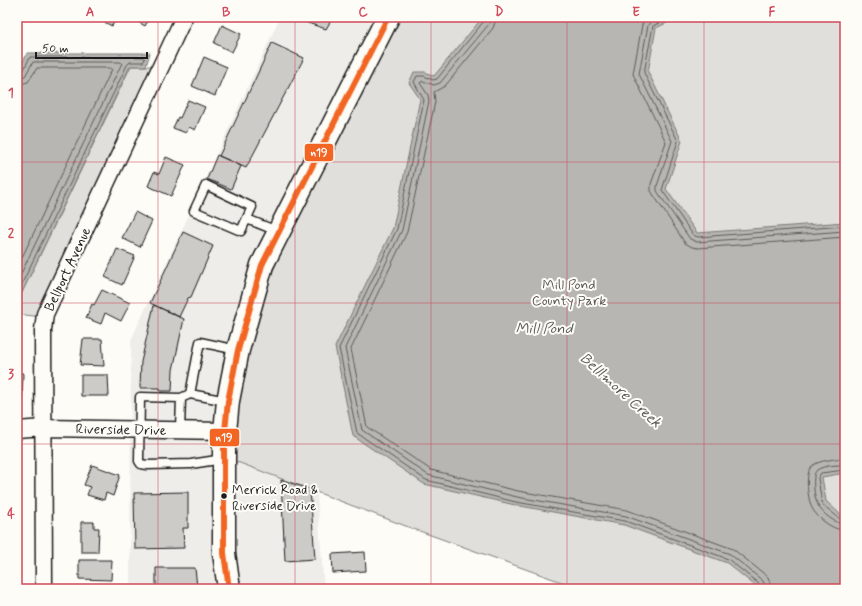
<svg xmlns="http://www.w3.org/2000/svg" width="862" height="606" font-family="Mynerve,sans-serif">
<style>
.built{fill:#eeede9}
.green{fill:#e0dfdb;stroke:#7e7e7c}
.water{fill:#b7b6b2;stroke:#797876}
.lines{fill:none;stroke-linecap:round;stroke-linejoin:round}
.shore{stroke:#5a5a58;stroke-width:1}
.building{fill:#cccbc8;stroke:#1c1c1c}
.lane-casing{stroke:#1c1c1c;stroke-width:11}
.street-casing{stroke:#1c1c1c;stroke-width:19}
.primary-casing{stroke:#1c1c1c;stroke-width:25}
.lane{stroke:#fdfcf7;stroke-width:8}
.street{stroke:#fdfcf7;stroke-width:16}
.primary{stroke:#fdfcf7;stroke-width:22}
.bus-1-casing{stroke:#fdfcf7;stroke-width:9}
.bus-1{stroke:#f26522;stroke-width:6}
.grid{fill:none;stroke:#d1495b;stroke-width:1;stroke-opacity:0.55}
.bus-dot{fill:#1c1c1c;stroke:#fdfcf7;stroke-width:1.5}
.labels{text-anchor:middle;stroke-width:4;stroke-linejoin:round;paint-order:stroke}
.bus-label{font-size:13px;fill:#1c1c1c;stroke:#fdfcf7;text-anchor:start}
.street-label{font-size:14px;fill:#1c1c1c;stroke:#fdfcf7}
.park-label{font-size:14px;fill:#575655;stroke:#fdfcf7}
.water-label{font-size:15px;font-style:italic;fill:#5a5a58;stroke:#fdfcf7}
.line-badge{stroke:#fdfcf7;stroke-width:1.5}
.badge-label{font-size:11px;text-anchor:middle;font-weight:bold;fill:#fff}
.neatline{fill:none;stroke:#d1495b;stroke-width:1.5}
.grid-label{font-size:13px;text-anchor:middle;font-weight:bold;fill:#d1495b}
</style>
<rect width="100%" height="100%" fill="#fdfcf7"/>
<filter id="ink" filterUnits="userSpaceOnUse"><feTurbulence type="fractalNoise" baseFrequency=".025" numOctaves="2"/><feDisplacementMap in="SourceGraphic" scale="8" xChannelSelector="R" yChannelSelector="G"/><feConvolveMatrix kernelMatrix="1 2 1 2 8 2 1 2 1" color-interpolation-filters="sRGB"/></filter>
<g filter="url(#ink)">
<path class="built" d="M280,17H398L233,460L317,493L324,589H130L131,340Z"/>
<path class="green" d="M398,17H845V589H581L411,528L232,460C233,441 231,419 235,400C260,264 335,138 398,17Z
M131,66H159L42,317L17,314V303Z"/>
<path class="water" d="M483,17H679L656,28L648,72L682,141L666,189L697,233L845,222V473L822,477L826,501L842,516L845,515V589H759L727,563L624,525L515,505L424,484L353,436L335,347L393,228L420,99L409,83L414,72H425L434,76Z
M27,53H150L146,66H130L17,303V74Z"/>
<g class="lines">
<path class="shore" d="M486,17L484,21L437,79L433,80L424,76H417L414,82L424,100L397,229L339,348L357,433L426,480L516,502L625,521L728,559L759,584L761,589
M491,17L489,24L440,83L434,85L423,81L420,83L428,95L429,101L402,230L345,348L362,430L428,475L517,497L626,516L730,554L763,581L766,589
M497,17L493,28L445,86L434,92L435,102L407,232L351,349L367,427L431,470L518,491L627,510L733,549L768,577L772,589
M646,17L642,25L633,74L666,142L651,184V191L685,243L692,247L698,248L845,237
M658,17L651,21L648,25L639,74L672,141L657,186V191L690,239L697,242L845,231
M670,17L653,26L644,73L678,141L662,190L693,235L698,237L845,226
M17,74L22,73L30,57H143L145,59L143,62H130L127,65L17,294
M17,79L25,76L33,62H120L122,63L17,282
M17,85L28,82L37,68H110L112,69L17,268
M845,458C836,459 819,460 812,466C804,473 808,500 812,508C817,518 834,531 845,530
M845,465C838,465 824,465 817,470C811,474 814,499 818,505C821,513 837,525 845,524
M845,470L821,473L818,478L822,504L840,519H845"/>
</g>
<path class="building" d="M100,17H117L112,26L98,19Z
M130,17H150L145,26Z
M290,17H333L326,29Z
M222,25L241,34L232,52L214,43Z
M272,43L304,58L246,168L219,156Z
M204,57L227,67L215,96L192,86Z
M188,100L205,107L195,130L189,127L186,133L173,128L178,117L180,118Z
M217,155L241,166L231,189L207,179Z
M166,157L185,165L171,196L148,186L154,172L159,174Z
M135,212L152,221L140,247L122,238Z
M183,232L213,246L191,297L188,298L179,317L150,303Z
M117,249L135,256L122,285L105,277Z
M102,290L130,303L121,321L105,313L101,324L86,318L92,304L94,305Z
M154,305L184,319L173,370L172,391H160V388H140L141,362Z
M83,339H102L104,366L80,365Z
M17,373H23L22,399H17Z
M81,375H108L109,396H81Z
M92,465L120,475L113,496L106,493L104,500L87,495L90,487L84,485Z
M281,480L310,489L315,559L285,561Z
M188,492V528H183L184,548L135,549L134,493Z
M81,522H94V528H99L98,552H81Z
M365,552L366,571L333,573L332,554Z
M79,560H112L111,580L79,579Z
M156,568H195L197,587H156Z"/>
<g class="lines">
<g class="lane-casing">
<path id="lane" d="M206,185L252,207L241,231L194,211Z
M247,219L277,231
M190,394L181,398L140,397L139,461L141,464L147,465L191,464L223,459
M227,401L190,394L200,342L237,350
M180,430L181,398"/>
</g>
<g class="street-casing">
<path id="street" d="M17,430L44,428L225,431
M44,589L43,330L45,314L184,17"/>
</g>
<g class="primary-casing">
<path id="primary" d="M229,589L224,553V441L228,401L238,350L262,265L388,17"/>
</g>
<use href="#lane" class="lane"/>
<use href="#street" class="street"/>
<use href="#primary" class="primary"/>
<g class="bus-1-casing">
<path id="bus-1" d="M229,589L224,553V441L228,401L238,350L262,265L388,17"/>
</g>
<use href="#bus-1" class="bus-1"/>
</g>
</g>
<path class="grid" d="M158,17V589M295,17V589M431,17V589M567,17V589M704,17V589M17,162H845M17,303H845M17,444H845"/>
<circle class="bus-dot" cx="224" cy="496" r="3.5"/>
<g class="labels">
<g class="bus-label">
<text x="232" y="494">Merrick Road &amp;<tspan x="232" dy="16">Riverside Drive</tspan></text>
</g>
<g class="street-label">
<text transform="translate(67 269) rotate(-65)" y="5">Bellport Avenue</text>
<text transform="translate(121 429) rotate(1)" y="5">Riverside Drive</text>
</g>
<g class="park-label">
<text x="569" y="289">Mill Pond<tspan x="569" dy="16">County Park</tspan></text>
</g>
<g class="water-label">
<text x="544" y="333">Mill Pond</text>
<text transform="translate(621 390) rotate(42)" y="5">Belllmore Creek</text>
</g>
</g>
<g class="line-badge">
<rect x="304" y="143" width="30" height="19" rx="4" fill="#f26522"/>
<rect x="209" y="428" width="31" height="19" rx="4" fill="#f26522"/>
</g>
<g class="badge-label">
<text x="319" y="156">n19</text>
<text x="224" y="441">n19</text>
</g>
<rect width="862" height="606" fill="none" stroke="#fdfcf7" stroke-width="44"/>
<path d="M36 52v6h111v-6" fill="none" stroke="#1c1c1c" stroke-width="2"/>
<text x="42" y="52" font-size="12" fill="#1c1c1c" stroke="#fdfcf7" stroke-width="3" paint-order="stroke">50 m</text>
<rect x="22" y="22" width="818" height="562" class="neatline"/>
<g class="grid-label">
<text x="90" y="16">A</text>
<text x="226" y="16">B</text>
<text x="363" y="16">C</text>
<text x="499" y="16">D</text>
<text x="636" y="16">E</text>
<text x="772" y="16">F</text>
<text x="11" y="97">1</text>
<text x="11" y="237">2</text>
<text x="11" y="378">3</text>
<text x="11" y="518">4</text>
</g>
</svg>
